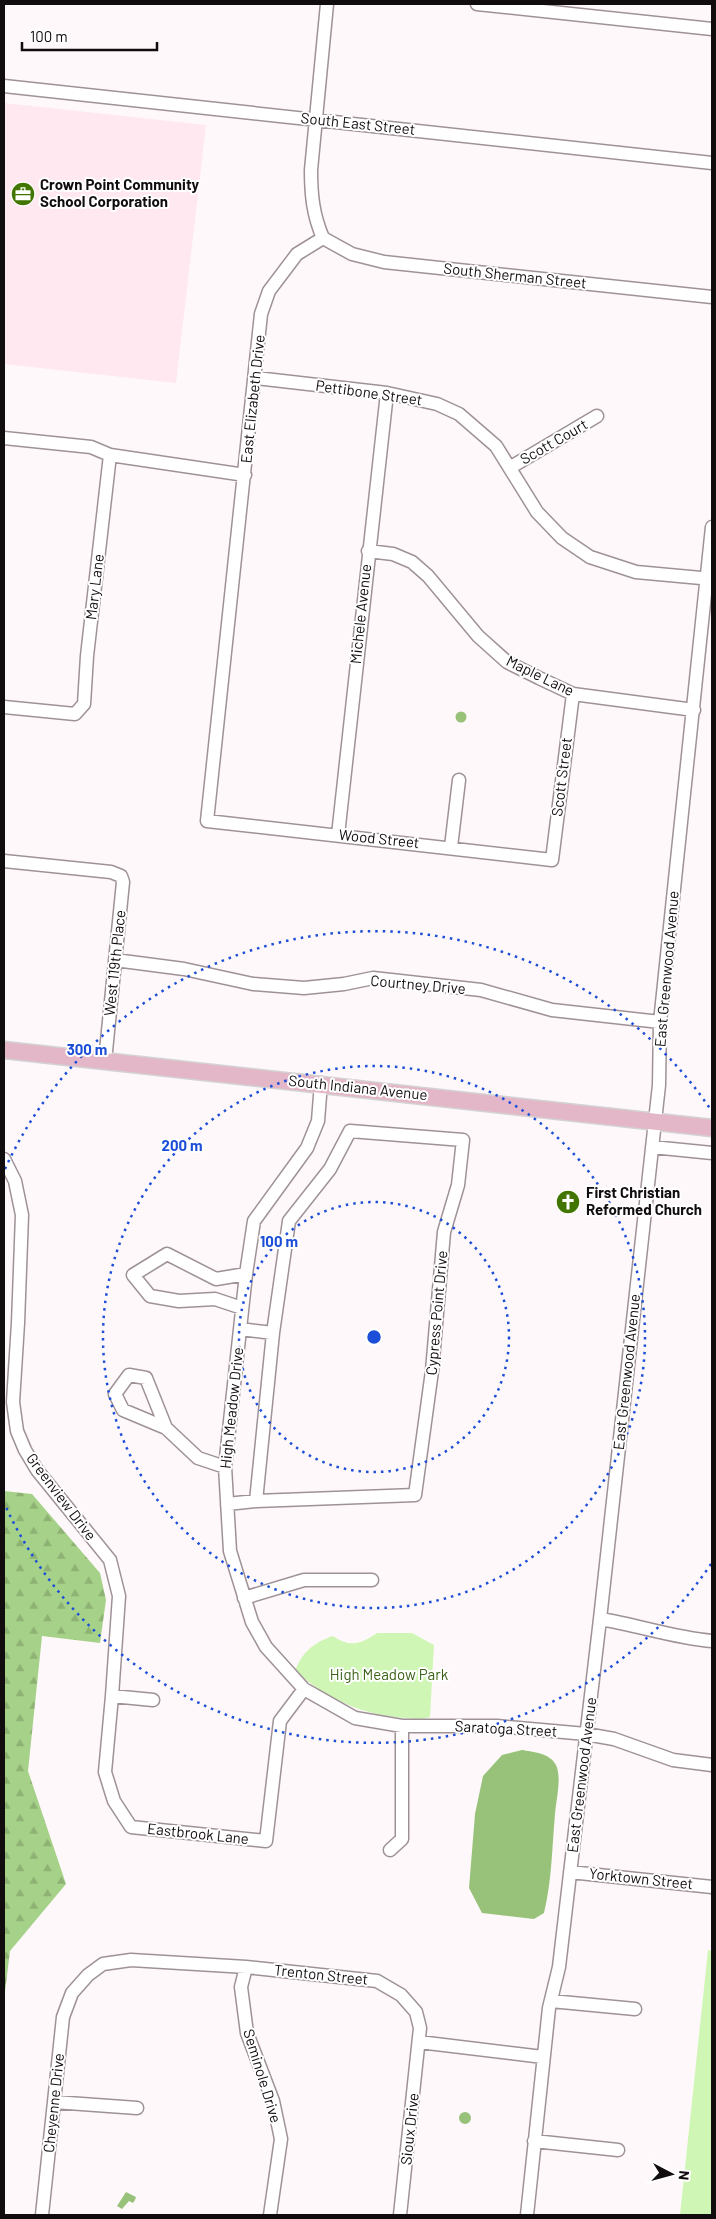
<svg xmlns="http://www.w3.org/2000/svg" width="716" height="2219" font-family="Barlow,sans-serif">
<style>
.built{fill:#ffe8f0}
.forest{fill:url(#forest-firs)}
.green{fill:#d0f6b6}
.water{fill:#98c27a}
.lines{fill:none;stroke-linecap:round;stroke-linejoin:round}
.minor-casing{stroke:#9f9297;stroke-width:15}
.major-casing{stroke:#d4d3d4;stroke-width:19}
.minor{stroke:#fff;stroke-width:12}
.major{stroke:#e3b6c8;stroke-width:16}
.ring{fill:none;stroke:#1d4ed8;stroke-width:2.5;stroke-dasharray:2.5 5}
.labels{text-anchor:middle;stroke-width:4;stroke-linejoin:round;paint-order:stroke}
.street-label{font-size:15px;fill:#110c0e;stroke:#fff}
.poi-label{font-size:15px;font-weight:bold;fill:#110c0e;stroke:#fff;text-anchor:start}
.park-label{font-size:15px;fill:#3c6218;stroke:#fff}
.centre{fill:#1d4ed8;stroke:#fff;stroke-width:2.5}
.ring-label{font-size:15px;text-anchor:middle;font-weight:bold;fill:#1d4ed8;stroke:#fff;stroke-width:4;stroke-linejoin:round;paint-order:stroke}
</style>
<defs>
<pattern id="forest-firs" width="22" height="20" patternUnits="userSpaceOnUse" patternTransform="scale(1.25)"><rect width="22" height="20" fill="#a6d188"/><path d="M5 1l3.5 6h-7zM16 11l3.5 6h-7z" fill="#8eb274"/></pattern>
</defs>
<rect width="100%" height="100%" fill="#fef8fa"/>
<path class="built" d="M4,103L206,125L176,383L4,364Z"/>
<path class="forest" d="M4,1491L32,1494L100,1573L106,1600L100,1643L42,1636L28,1771L66,1884L10,1951L4,2000Z"/>
<path class="green" d="M377,1633H412L434,1645L430,1717C422,1720 415,1719 407,1718C363,1716 328,1699 295,1671C303,1651 313,1643 333,1636C350,1648 361,1644 377,1633Z
M708,1950L712,1951V2215H680Z"/>
<path class="water" d="M455.5 717a5.5 5.5 0 1 1 11 0a5.5 5.5 0 1 1-11 0Z
M522,1750C533,1752 550,1753 556,1765C562,1778 556,1800 555,1814C552,1847 552,1880 544,1913L534,1919L482,1913L469,1888L475,1814L483,1776L502,1755Z
M459 2118a6 6 0 1 1 12 0a6 6 0 1 1-12 0Z
M126,2192L136,2197L135,2200L133,2203L129,2201L122,2209L117,2206Z"/>
<g class="lines">
<g class="minor-casing">
<path id="minor" d="M477,4L712,29
M4,86L712,163
M323,238L297,254L269,291L261,314L207,821L552,860L573,694
M323,238L352,254L384,262L712,297
M323,238C313,215 311,195 311,170L327,4
M256,378L387,393L437,404L459,414L496,446L537,512L562,538L590,557L636,572L712,579
M4,438L91,447L110,455L245,475
M511,467L597,416
M368,551L393,554L412,562L428,576L478,636L507,662L539,678L573,694L694,710
M4,707L75,714L84,704L87,656L110,455
M338,835L387,393
M451,847L459,780
M4,861L111,872L121,876L123,882L105,1061
M115,960L184,969L253,984L304,988L344,984L373,978L481,990L552,1010L660,1022
M321,1083L318,1121L307,1148L254,1221L246,1274L225,1467L230,1551L252,1622L266,1647L304,1689L355,1718L402,1726H497L586,1734L614,1739L673,1760L712,1765
M350,1131L463,1140L458,1185L444,1232L432,1371L415,1495L256,1501L273,1333L289,1221L330,1169Z
M652,1147L712,1153
M4,1159L15,1181L22,1215L18,1323L13,1402L17,1431L25,1450L37,1470L110,1560L119,1596L112,1696L105,1772L114,1801L131,1827L266,1841L280,1721L304,1689
M242,1308L215,1299L179,1301L150,1296L133,1275L167,1254L216,1279L246,1274
M240,1329L273,1333
M166,1428L123,1410L115,1394L129,1375L146,1378L166,1428L198,1458L225,1467
M227,1504L256,1501
M244,1598L304,1580H372
M600,1619C638,1625 674,1638 712,1641
M112,1696L153,1700
M390,1850L402,1839V1726
M570,1872L712,1887
M246,1967L241,1987L247,2033L273,2101L281,2139L270,2215
M551,2001L635,2009
M419,2042L543,2057
M54,2102L137,2108
M534,2141L618,2150
M42,2215L63,2017L72,1993L88,1975L103,1964L131,1960L246,1967L377,1981L401,1995L416,2012L420,2028L400,2215
M527,2215L549,2008L559,1967L600,1619L659,1085L660,1022L712,527"/>
</g>
<g class="major-casing">
<path id="major" d="M4,1050L712,1128"/>
</g>
<use href="#minor" class="minor"/>
<use href="#major" class="major"/>
</g>
<g class="ring">
<circle cx="374" cy="1337" r="135"/>
<circle cx="374" cy="1337" r="271"/>
<path d="M711 1564A406 406 0 0 1 5 1505M5 1169A406 406 0 0 1 711 1110"/>
</g>
<defs>
<g id="office-disc" transform="scale(1.25)"><circle r="9.5" fill="#417500" stroke="#fff"/><path d="M-6-3h4V-5.5h4V-3h4V5H-6ZM-1-4.5V-3h2v-1.5ZM-6 0V1H6V0Z" fill="#fff"/></g>
<g id="church-disc" transform="scale(1.25)"><circle r="9.5" fill="#417500" stroke="#fff"/><path d="M-1.2-6h2.4v3.5h3.3v2.4h-3.3V6h-2.4V-.1h-3.3v-2.4h3.3Z" fill="#fff"/></g>
</defs>
<g fill-rule="evenodd">
<use href="#office-disc" x="23" y="194"/>
<use href="#church-disc" x="568" y="1202"/>
</g>
<g class="labels">
<g class="street-label">
<text transform="translate(358 124) rotate(6)" y="5">South East Street</text>
<text transform="translate(515 276) rotate(6)" y="5">South Sherman Street</text>
<text transform="translate(369 393) rotate(8)" y="5">Pettibone Street</text>
<text transform="translate(253 399) rotate(-84)" y="5">East Elizabeth Drive</text>
<text transform="translate(554 442) rotate(-30)" y="5">Scott Court</text>
<text transform="translate(95 587) rotate(-83)" y="5">Mary Lane</text>
<text transform="translate(361 614) rotate(-84)" y="5">Michele Avenue</text>
<text transform="translate(540 676) rotate(26)" y="5">Maple Lane</text>
<text transform="translate(562 777) rotate(-83)" y="5">Scott Street</text>
<text transform="translate(379 839) rotate(6)" y="5">Wood Street</text>
<text transform="translate(115 963) rotate(-84)" y="5">West 119th Place</text>
<text transform="translate(667 969) rotate(-85)" y="5">East Greenwood Avenue</text>
<text transform="translate(418 985) rotate(5)" y="5">Courtney Drive</text>
<text transform="translate(358 1088) rotate(6)" y="5">South Indiana Avenue</text>
<text transform="translate(437 1313) rotate(-85)" y="5">Cypress Point Drive</text>
<text transform="translate(627 1372) rotate(-84)" y="5">East Greenwood Avenue</text>
<text transform="translate(232 1408) rotate(-84)" y="5">High Meadow Drive</text>
<text transform="translate(61 1497) rotate(53)" y="5">Greenview Drive</text>
<text transform="translate(506 1729) rotate(3)" y="5">Saratoga Street</text>
<text transform="translate(582 1775) rotate(-83)" y="5">East Greenwood Avenue</text>
<text transform="translate(198 1834) rotate(6)" y="5">Eastbrook Lane</text>
<text transform="translate(641 1879) rotate(6)" y="5">Yorktown Street</text>
<text transform="translate(321 1975) rotate(6)" y="5">Trenton Street</text>
<text transform="translate(262 2076) rotate(73)" y="5">Seminole Drive</text>
<text transform="translate(54 2103) rotate(-84)" y="5">Cheyenne Drive</text>
<text transform="translate(410 2129) rotate(-84)" y="5">Sioux Drive</text>
</g>
<g class="poi-label">
<text x="40" y="190">Crown Point Community<tspan x="40" dy="17">School Corporation</tspan></text>
<text x="586" y="1198">First Christian<tspan x="586" dy="17">Reformed Church</tspan></text>
</g>
<g class="park-label">
<text x="389" y="1680">High Meadow Park</text>
</g>
</g>
<circle cx="374" cy="1337" r="8" class="centre"/>
<g class="ring-label">
<text x="87" y="1055">300 m</text>
<text x="182" y="1151">200 m</text>
<text x="279" y="1247">100 m</text>
</g>
<rect width="716" height="2219" fill="none" stroke="#110c0e" stroke-width="10"/>
<g transform="translate(671 2174) rotate(96)" stroke="#ffffff" stroke-width="4" paint-order="stroke">
<path d="M0-4L9 19L0 12L-9 19Z" fill="#110c0e"/>
<text y="-8" font-size="14" font-weight="bold" text-anchor="middle" fill="#110c0e">N</text>
</g>
<path d="M22 42v8h135v-8" fill="none" stroke="#110c0e" stroke-width="2.5"/>
<text x="30" y="42" font-size="15" fill="#110c0e" stroke="#ffffff" stroke-width="4" paint-order="stroke">100 m</text>
</svg>
